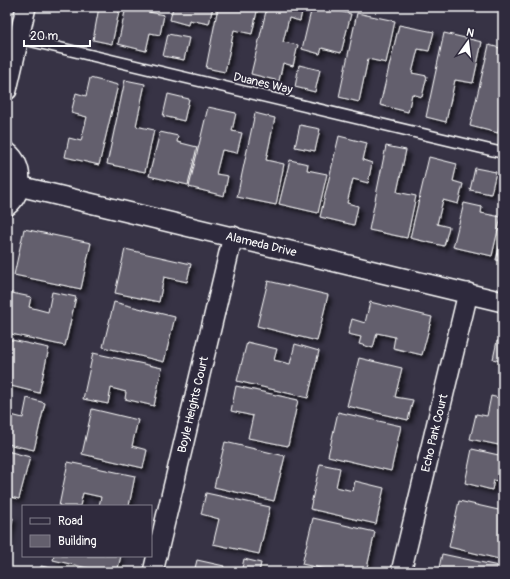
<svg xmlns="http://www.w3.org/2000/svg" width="510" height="579" font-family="Pangolin,sans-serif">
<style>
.building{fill:#635f6d;stroke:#fff;filter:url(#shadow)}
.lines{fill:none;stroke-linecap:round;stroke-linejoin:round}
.service-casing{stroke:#fff;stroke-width:13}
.minor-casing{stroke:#fff;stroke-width:22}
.service{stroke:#2f2a3d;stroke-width:10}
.minor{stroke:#2f2a3d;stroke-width:19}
.labels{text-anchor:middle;stroke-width:3.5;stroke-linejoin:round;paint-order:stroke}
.street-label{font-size:12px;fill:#fff;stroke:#2f2a3d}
</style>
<defs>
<filter id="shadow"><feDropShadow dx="3.5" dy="3.5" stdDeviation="2" flood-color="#0009"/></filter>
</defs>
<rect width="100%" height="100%" fill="#373345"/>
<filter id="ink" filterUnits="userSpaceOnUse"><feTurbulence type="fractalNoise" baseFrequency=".025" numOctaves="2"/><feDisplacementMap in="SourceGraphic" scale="8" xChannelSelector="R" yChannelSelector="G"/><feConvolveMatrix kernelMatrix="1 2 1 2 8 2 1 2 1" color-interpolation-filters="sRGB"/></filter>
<g filter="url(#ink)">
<path class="building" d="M99,7H120L112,44L93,40Z
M126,7H151L149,12L164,15L160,35L150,33L146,51L118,44Z
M173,7H213L209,24L189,20L188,25L170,20Z
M218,7H258L252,34L234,30L225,72L206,68Z
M267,7H303L300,21L289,18L283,42L298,45L293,66L283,63L279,81L251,74Z
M312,7H322L351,14L341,53L322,48L320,54L302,49Z
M357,13L395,21L386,63L368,59L359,102L339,97Z
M399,25L434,32L429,51L418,49L412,73L427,76L422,97L412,94L408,112L380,105Z
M444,33L482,42L473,83L455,80L446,122L426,117Z
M168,34L189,38L184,60L163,56Z
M489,45L503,49V88L502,94H503V116L502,115L498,133L470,126Z
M299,65L320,70L315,92L295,87Z
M90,78L118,85L99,165L65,157L69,138L81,141L87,117L71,113L76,93L86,96Z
M125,80L145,84L136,126L154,130L145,172L107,164Z
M168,94L189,99L184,121L163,116Z
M208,107L236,113L232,131L242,133L237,153L222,150L216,174L228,176L224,196L189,187Z
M255,113L275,118L266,160L284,164L276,205L237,197Z
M300,125L320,129L315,151L295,147Z
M160,132L178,136L177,142L197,147L188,185L149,176Z
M339,136L367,143L363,160L372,163L368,183L353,179L347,203L358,206L354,225L320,217Z
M386,146L406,150L397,192L416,196L407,238L369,230Z
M429,157L457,164L453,181L463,184L458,204L443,200L437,224L449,227L444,246L410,238Z
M290,160L308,164L307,170L327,174L318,213L279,204Z
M475,168L496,172L491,194L470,190Z
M464,203L482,207L481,213L501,217L492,256L453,247Z
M24,229L91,243L81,289L14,275Z
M503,232V261L496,260Z
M125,249L191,264L187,282L164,277L159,302L115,293Z
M268,281L328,295L317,341L257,326Z
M7,292L31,297L29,307L48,312L52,292L76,297L65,346L7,333Z
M114,302L175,317L164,362L103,347Z
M370,302L432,317L422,355L393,348L395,337L377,333L373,348L359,344L361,337L348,334L352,319L365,323Z
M7,339L49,348L39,393L7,385Z
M497,341L503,342V362L493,359Z
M247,342L277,349L274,360L290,364L295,344L319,351L308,398L237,381Z
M93,353L162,368L154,406L125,399L126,392L111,388L108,404L83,399Z
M359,358L402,368L395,397L413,400L408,420L347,406Z
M236,386L298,400L288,446L248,438L253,416L231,411Z
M491,396L503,399V446L470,439L476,414L487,416Z
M27,398L45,403L34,450L7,444V414L23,418Z
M92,409L138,420L132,446L147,450L143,468L82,454Z
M338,412L401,426L391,471L328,456Z
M225,442L285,456L274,501L214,487Z
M472,449L503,456V483L494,480L492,490L465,483Z
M7,451L30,457L19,499L7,496Z
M68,462L135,476L129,506H99L101,497L83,493L80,506H59Z
M320,464L340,468L336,487L353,491L355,481L384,488L376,524L310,509Z
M206,493L270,507L259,554L213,544L219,519L201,514Z
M459,501L503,511V560L449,547Z
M7,517L13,518L7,546Z
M313,518L375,532L366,572H337L302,564Z
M442,554L503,567V572H438Z
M54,556H121L117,572H104L53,560Z
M244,559L261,563L259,572H241Z
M197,560L224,566L222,572H194Z
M41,566L68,572H40Z"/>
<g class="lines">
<g class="service-casing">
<path id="service" d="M18,38L503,153"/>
</g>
<g class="minor-casing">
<g id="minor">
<path d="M7,90L26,7"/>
<path d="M7,152C24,165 24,193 7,206"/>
<path id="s1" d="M19,186L503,302"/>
<path id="s2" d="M153,572L233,236"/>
<path id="s3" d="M401,572L468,293"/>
</g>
</g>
<use href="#service" class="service"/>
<use href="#minor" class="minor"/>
</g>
</g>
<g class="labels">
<g class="street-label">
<text transform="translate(263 83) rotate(13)" y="4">Duanes Way</text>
<text dy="4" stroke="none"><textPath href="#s1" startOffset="249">Alameda Drive</textPath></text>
<text dy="4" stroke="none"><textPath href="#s2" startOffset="172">Boyle Heights Court</textPath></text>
<text dy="4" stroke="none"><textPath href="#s3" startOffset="143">Echo Park Court</textPath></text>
</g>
</g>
<rect width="510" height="579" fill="none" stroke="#2f2a3d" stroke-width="24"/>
<rect x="12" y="12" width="486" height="555" fill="none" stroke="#fff" stroke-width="1.5" filter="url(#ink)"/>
<rect x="22" y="505" width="130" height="52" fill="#2f2a3d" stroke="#827f8b"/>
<rect x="30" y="518" width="20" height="6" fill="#2f2a3d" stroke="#827f8b"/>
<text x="58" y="525" font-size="12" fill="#ffffff">Road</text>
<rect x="30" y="535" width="20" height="12" fill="#635f6d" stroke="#827f8b"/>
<text x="58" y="545" font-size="12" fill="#ffffff">Building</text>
<g transform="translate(468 42) rotate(14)" stroke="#2f2a3d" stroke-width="3" paint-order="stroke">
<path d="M0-3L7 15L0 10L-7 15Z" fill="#ffffff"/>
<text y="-6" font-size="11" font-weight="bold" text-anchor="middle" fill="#ffffff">N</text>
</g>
<path d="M24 40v6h66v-6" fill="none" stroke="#ffffff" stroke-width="2"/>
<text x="30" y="40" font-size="12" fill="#ffffff" stroke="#2f2a3d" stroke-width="3" paint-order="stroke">20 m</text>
</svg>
